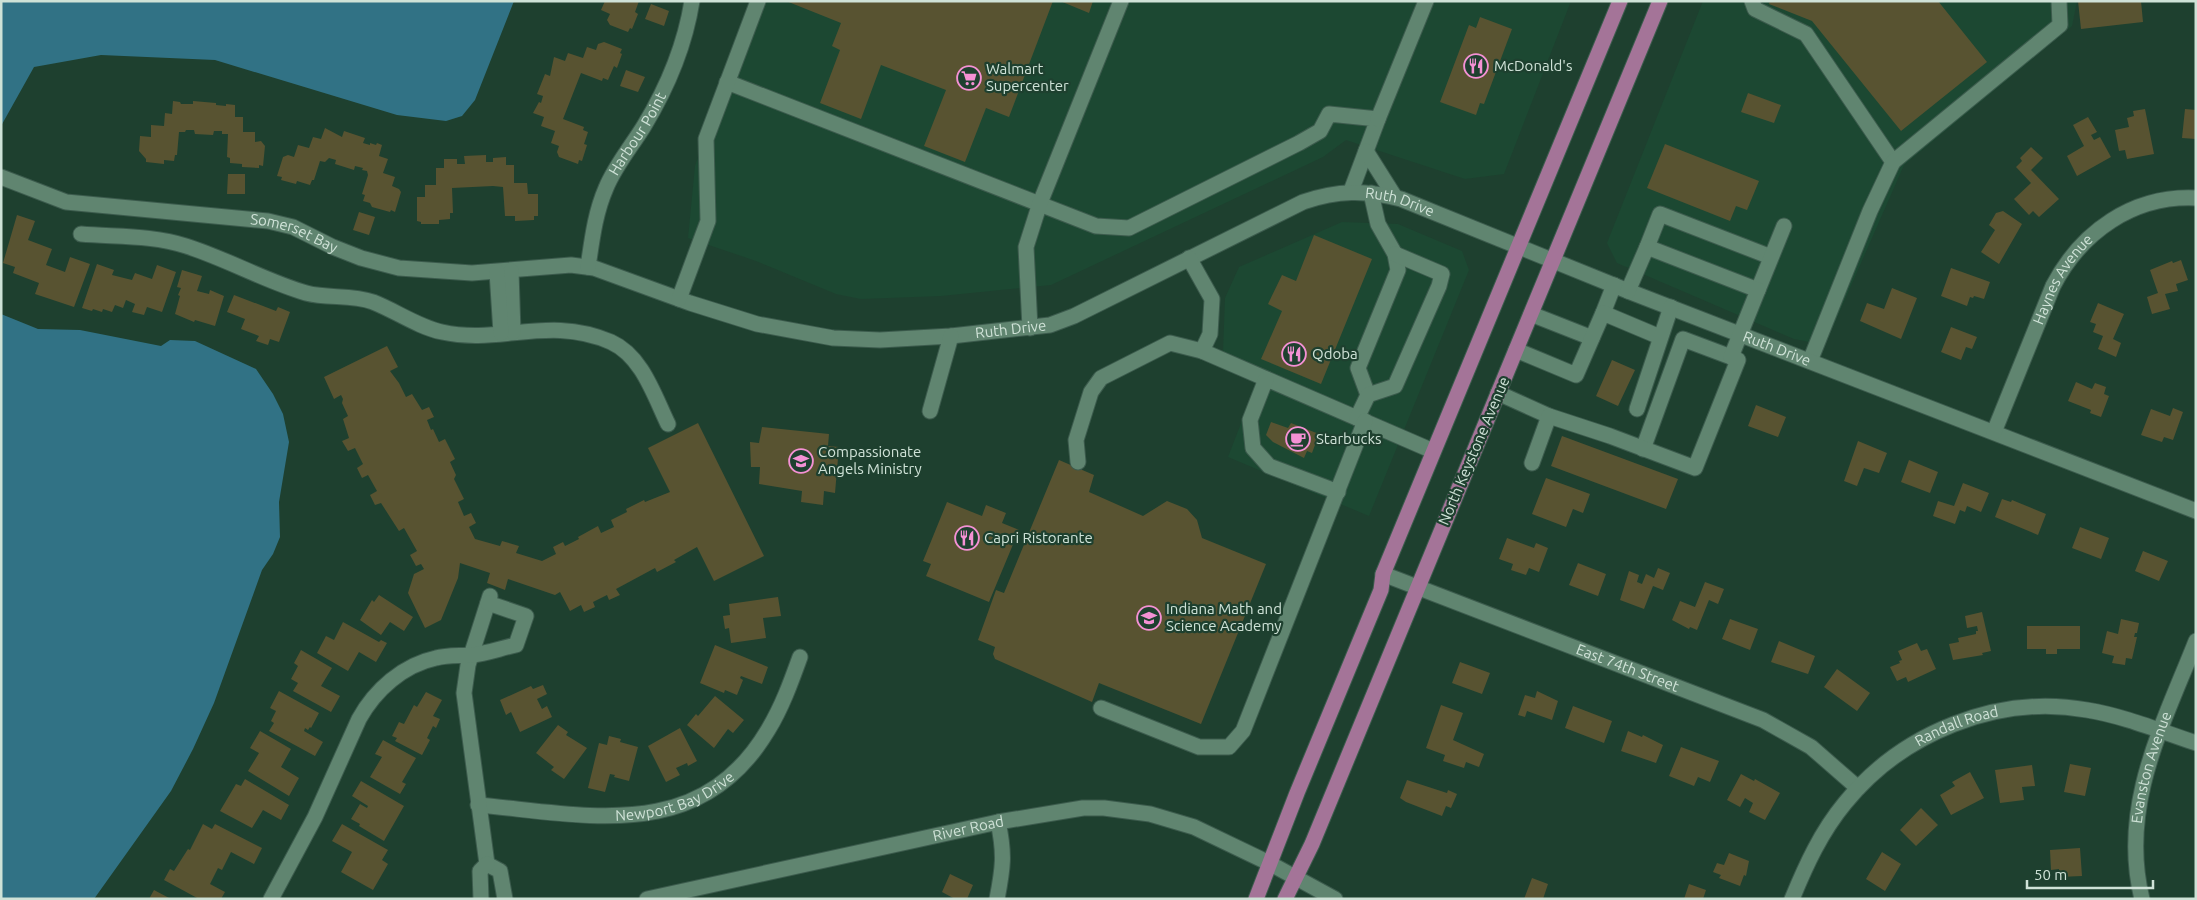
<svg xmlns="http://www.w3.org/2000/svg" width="2197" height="900" font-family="Ubuntu,sans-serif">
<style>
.built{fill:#1c4832}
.water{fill:#317285}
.building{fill:#585331}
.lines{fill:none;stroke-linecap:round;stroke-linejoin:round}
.minor-casing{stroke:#3c5b4d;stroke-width:17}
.major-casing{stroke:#3c5b4d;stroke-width:17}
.minor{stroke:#608570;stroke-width:15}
.major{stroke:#a47498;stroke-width:15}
.labels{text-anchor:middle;stroke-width:4.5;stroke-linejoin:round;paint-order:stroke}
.poi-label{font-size:15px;fill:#cfe2d7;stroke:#1e402f;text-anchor:start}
.street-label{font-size:15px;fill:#cfe2d7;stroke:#1e402f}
</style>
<rect width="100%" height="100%" fill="#1e402f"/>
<path class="built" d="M754,1H1571L1504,174L1465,179L1346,140L1323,157L1051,285L941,296L861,299L836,294L756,261L688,238L695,166Z
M1703,1H2077L2072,26L1904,165L1825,345L1794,339L1617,263L1607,243Z
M1342,222L1398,224L1462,251L1469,270L1369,516L1228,457L1262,369L1223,352L1225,298L1239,267Z"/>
<path class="water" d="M1,1H514L475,100L462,116L446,121L397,115L215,60L101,55L34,67L1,126Z
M1,314L38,329L80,330L161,346L170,340L195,341L256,369L273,394L283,414L289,442L279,502L280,537L273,554L262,570L214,703L193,749L171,791L94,899H1Z"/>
<path class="building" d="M605,1H639L635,12L638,14L632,29L630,28L628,32L610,25L607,20L610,14L601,10Z
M786,1H1053L1009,117L986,108L965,162L924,146L946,90L881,65L861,119L820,103L840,50L832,46L841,23Z
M1060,1H1093L1089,13Z
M1770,1H1938L1987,62L1901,131L1812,21L1769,4Z
M2078,1H2141L2143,22L2081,29Z
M651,4L669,11L664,26L645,19Z
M1480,17L1512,29L1484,104L1480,103L1476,115L1440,102L1469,25L1476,28Z
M604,42L622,49L620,53L622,54L617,68L614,66L608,80L603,78L602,81L581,73L563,119L584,127L583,130L588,132L584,144L587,145L582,161L579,160L578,164L559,157L557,152L559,146L551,143L555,131L541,126L544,117L533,113L539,102L541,103L543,96L537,94L545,74L550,76L554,57L565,61L568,53L583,58L587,47L596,50L598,44Z
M626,70L645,77L638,92L620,86Z
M1748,93L1781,105L1774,123L1741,112Z
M173,101L180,102L181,104H193V101L216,103V105L226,106V104L235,105V117H243V132H255V142L261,141L265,146L263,166L259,165V168L242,167V164L230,163V158L227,157L228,134H222V131H214L213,135L195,134L194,130H186L185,132H179L177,155H175L174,161L164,160V164L146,162V159L139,151L140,136L151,137V125L164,126L165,113L172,114Z
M2145,109L2154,154L2127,159L2125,150L2119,151L2115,130L2129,127L2127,118L2134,116L2133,111Z
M2185,109L2196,110V139L2182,138Z
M2088,117L2097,132L2091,135L2094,140L2100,137L2111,157L2077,176L2067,156L2084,146L2073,125Z
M325,128L342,137L344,131L365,138L363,143L370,145V143L376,145L377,143L382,145L379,156L388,159L383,173L395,177L392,186L399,189L401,192L395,212L391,210L390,212L372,207L370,203L363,201L365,195L362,194L368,175L367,171L362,170L363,168L355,166L354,170L335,164L336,160L329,158L325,162L320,161L314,180H312L310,185L297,181L296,184L281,180L282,177L277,176L283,157L288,155L294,157L298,145L309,148L313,137L321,139Z
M1665,144L1759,181L1747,210L1736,206L1730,221L1647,188Z
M2031,147L2043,158L2031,170L2059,199L2039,217L2033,211L2029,215L2014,199L2031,183L2016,167L2022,161L2020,158Z
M486,155V162H493V158L506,157V165H514V183H527L528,194H538V216H534V220L515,221V216H505L503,187L493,186L452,188L453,213H450V219L439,220V224H421V222L417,221V197H425V185H436V168H444V159H457V164H465L464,156Z
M228,174H245V194H227Z
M2003,211L2022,224L1999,264L1981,252L1995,230L1989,225L1996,213Z
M359,212L375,217L369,235L353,230Z
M17,215L35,221L28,240L52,249L46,265L65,272L70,257L90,264L74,307L35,294L39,283L13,273L15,267L3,263Z
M1314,235L1372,259L1321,384L1261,359L1282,311L1268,304L1282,275L1296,281Z
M2181,260L2188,280L2176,284L2178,291L2165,294L2170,309L2152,314L2147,297L2158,293L2150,270L2172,261L2173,263Z
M97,264L114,270L112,275L132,280L135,273L152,279L157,265L176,272L162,312L147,307L144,315L132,312L135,304L126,300L123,308L115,305L112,312L103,309L102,312L93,309L92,311L82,308Z
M1951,268L1990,282L1984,299L1974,296L1973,298L1970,297L1967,306L1941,296Z
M182,270L202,276L197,291L209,294L210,290L224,296L215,326L195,320L194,322L175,314L180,296L178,295L181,288L177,287Z
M1892,288L1917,298L1901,339L1860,321L1867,303L1884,309Z
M234,295L276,311L278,307L290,312L279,342L270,339L268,345L256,341L259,336L241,329L245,319L227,312Z
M2098,303L2124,314L2113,339L2121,343L2116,357L2098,349L2103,336L2093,332L2096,324L2090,322Z
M1951,327L1977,337L1972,349L1966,347L1961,360L1941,352Z
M387,346L398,367L390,371L399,383L406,397L412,394L422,410L429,407L434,417L427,420L431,430L433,429L439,442L445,439L455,459L450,462L456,475L454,479L464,499L458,502L464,516L471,513L476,523L469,527L475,539L500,546L502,541L519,546L516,553L542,561L556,554L553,547L563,542L565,546L579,539L578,537L598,526L601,533L614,527L611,520L627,512L626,509L644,500L645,502L670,492L648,448L698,423L764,556L714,581L697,547L674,560L676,562L657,572L655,568L616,589L620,595L609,600L607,595L593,602L595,607L584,612L581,605L570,611L560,592L555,595L508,579L505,590L487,583L490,573L460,563L458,578L441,620L425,628L408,593L414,574L424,569L421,564L416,566L410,555L417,551L404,528L399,531L381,503L375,505L370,495L377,491L368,475L362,478L357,468L363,464L355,448L348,451L342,441L349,438L343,419L348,416L342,403L343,399L341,395L334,399L324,377Z
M1612,360L1635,370L1618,406L1596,396Z
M2076,382L2092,389L2095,383L2106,387L2104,394L2109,396L2101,417L2090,413L2091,410L2068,401Z
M1756,405L1786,417L1778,437L1748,426Z
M2173,408L2183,412L2173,440L2164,437L2162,442L2141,435L2151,409L2170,416Z
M1271,422L1288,428L1291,423L1319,434L1312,453L1307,451L1304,458L1273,442L1266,435Z
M762,427L829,434L828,446L839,447L835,493L824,491L823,505L801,502L802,491L759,484L760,467H751L750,442L759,443Z
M1562,436L1678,479L1666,509L1551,466Z
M1858,441L1887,453L1879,473L1864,468L1857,486L1844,481Z
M1059,460L1094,475L1089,492L1143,516L1167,501L1187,509L1197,520L1202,538L1266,564L1201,724L1099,683L1092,702L995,659L993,654L995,647L978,640L996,590L1004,593Z
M1909,460L1938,472L1930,493L1901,482Z
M1546,478L1590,494L1583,513L1573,509L1566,527L1532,514Z
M1963,483L1989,493L1981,512L1967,506L1965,512L1960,510L1955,524L1933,516L1938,501L1954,506Z
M2002,499L2011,502L2012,500L2046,514L2038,535L1995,517Z
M947,502L982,516L986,505L1006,513L1002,523L1019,530L989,602L926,576L931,564L923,561Z
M2080,527L2109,538L2101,559L2072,548Z
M1507,538L1534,548L1536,543L1548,548L1539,572L1529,568L1526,575L1511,570L1513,564L1499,559Z
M2143,551L2168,561L2159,581L2135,571Z
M1578,563L1606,574L1598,596L1569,585Z
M1658,568L1670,573L1663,590L1653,586L1644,609L1620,600L1629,571L1639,575L1637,582L1642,584L1646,574L1654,578Z
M1705,582L1724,589L1718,604L1709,600L1697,630L1690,627L1689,629L1672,620L1680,601L1695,607Z
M379,595L413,617L404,631L390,622L381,635L360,620L372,600L374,602Z
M778,597L781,616L763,618L766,638L731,643L729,628L725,629L723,616L730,615L729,604Z
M1982,612L1991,651L1982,653L1983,655L1953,660L1949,644L1959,642L1958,638L1976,634V631H1978L1977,626L1967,628L1965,616Z
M1730,619L1758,629L1750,650L1722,639Z
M2121,619L2139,623L2137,633H2135L2134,637H2137L2132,659L2126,658L2125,665L2112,663L2114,656L2102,653L2107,631L2118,634Z
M343,622L379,642L381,640L387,643L376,662L359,652L348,671L317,653L326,636L334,640Z
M2027,626H2080V649H2057V654H2046V649H2027Z
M1779,641L1815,656L1808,674L1771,662Z
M1917,643L1921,651L1927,649L1936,669L1908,682L1906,677L1897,681L1890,667L1900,663L1899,661L1902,660L1898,651Z
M715,645L768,667L762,684L741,676L740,678L743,680L737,695L725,690L724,693L700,683Z
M301,650L332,668L321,686L340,696L331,712L293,691L298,683L291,679L298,666L294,663Z
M1460,662L1490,673L1482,694L1452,683Z
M1837,669L1870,693L1857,711L1824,687Z
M543,685L547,694L537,699L542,709L547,706L552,717L520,732L511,712L506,715L500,700L531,686L533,689Z
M279,691L319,713L311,728L310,727L308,730L305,728L304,731L323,742L315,756L269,731L274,723L271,721L276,711L270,708Z
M1537,691L1558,701L1552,720L1527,711L1525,717L1518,715L1525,695L1535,698Z
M426,692L442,700L433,716L440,719L436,728L433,726L427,738L430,740L422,755L395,741L397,738L392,736L399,722L404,724L414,705L417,707Z
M715,696L744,720L733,733L728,729L714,748L687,725L696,714L698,716Z
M1441,705L1463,713L1453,740L1484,754L1479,767L1466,762L1464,768L1443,761L1445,755L1426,748Z
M1573,706L1612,721L1604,743L1565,728Z
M558,725L568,732L566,735L587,748L564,779L551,770L554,767L536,753Z
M680,728L697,761L688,766L687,763L676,768L680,775L666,782L648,746Z
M260,731L291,749L281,767L299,778L289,796L248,771L259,753L250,748Z
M1628,731L1642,737L1643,735L1663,745L1656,763L1621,751Z
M609,736L621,739L620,742L638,747L629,781L614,777L615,775L610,774L605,792L588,788L599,743L607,745Z
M383,740L416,758L402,782L406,784L400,794L370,777L382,757L375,754Z
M1681,747L1719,761L1710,782L1698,777L1694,786L1669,776Z
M2070,764L2091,768L2085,796L2064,792Z
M2032,765L2035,786L2022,787L2024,800L2000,803L1995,770Z
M1970,772L1984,798L1951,815L1940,795L1955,786L1952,782Z
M1741,774L1754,781L1755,779L1780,793L1765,820L1749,812L1753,803L1745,798L1740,807L1727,800Z
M245,779L289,805L281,820L263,810L252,828L220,811L236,784L241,786Z
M1407,780L1447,793L1448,790L1457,794L1451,808L1446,806L1442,816L1406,802L1400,798Z
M361,781L404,806L384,841L359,826L360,824L351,819L360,804L367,808L368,806L352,796Z
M1921,808L1938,825L1916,846L1900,830Z
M203,824L212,829L215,824L262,848L254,864L231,852L222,870L218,868L210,884L225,892L221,899H199L164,880L170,869L174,871L188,849L190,850Z
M342,824L388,850L382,860L388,864L373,890L341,872L352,852L332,841Z
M2080,848L2082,876L2059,877V869L2051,870L2050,850Z
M1882,852L1901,864L1885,891L1866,879Z
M1729,853L1749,861L1746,876L1744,875L1740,886L1719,878L1721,875L1713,872L1717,863L1724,865Z
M950,874L973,885L967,899H955L942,892Z
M1532,878L1548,884L1543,899H1524Z
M1689,884L1706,890L1703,899H1684Z
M154,890L171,899H149Z"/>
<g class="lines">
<g class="minor-casing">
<g id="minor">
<path d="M1752,1L1755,9L1806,34L1893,162L1870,211L1810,361"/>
<path d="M727,82L1096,226L1129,228L1299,143L1320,131L1329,114L1378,119L1351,191"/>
<path d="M1378,119L1426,1"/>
<path d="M1366,151L1395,197"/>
<path d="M1893,162L2060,25L2059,1"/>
<path id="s1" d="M1,177L66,202L268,221L293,227L333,247L361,258L399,268L472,273L571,265L594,268L690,303L757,324L833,338L880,340L951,336L1050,325L1074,316L1303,202C1338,190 1365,190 1401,199L1628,291L2196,511"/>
<path d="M81,234C115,237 153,235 186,246C227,259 265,281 306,293C328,299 351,294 373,302C396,311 418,327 442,332C500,345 549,315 611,342C642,356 654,395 668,424"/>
<path d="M1647,247L1660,214L1771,257"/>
<path id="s2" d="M588,267C592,240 595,213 606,188C615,166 631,147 644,126C667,88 685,45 692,1"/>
<path d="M511,271L513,332"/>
<path d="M497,272L501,333"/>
<path d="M1758,290L1784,226"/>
<path d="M679,299L708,221L706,139L758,1"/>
<path d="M1603,313L1614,285"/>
<path d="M1531,314L1592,338"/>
<path d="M1030,328L1026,247L1040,203L1121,1"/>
<path d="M1516,350L1576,375L1603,313L1660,337"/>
<path d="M1202,351L1433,451"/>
<path d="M1266,379L1250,420L1253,448L1269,466L1338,492"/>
<path d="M1498,393L1549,416"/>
<path d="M1368,395L1358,368L1398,270L1395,254L1378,224L1371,193"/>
<path d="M1637,409L1671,307"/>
<path d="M930,411L951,336"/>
<path d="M1357,418L1368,395L1395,386L1439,286L1442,274L1395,254"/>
<path id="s3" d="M1994,432L2053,286C2081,232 2133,195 2196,198"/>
<path d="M1643,449L1683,339L1731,357"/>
<path d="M1078,462L1076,440L1091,392L1101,378L1170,343L1202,351L1210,334L1212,299L1189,258"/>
<path d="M1532,463L1549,416L1610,436L1695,468L1738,360L1731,357L1758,290L1647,247L1628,291"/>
<path id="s4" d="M1383,574L1763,720L1811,747L1858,788"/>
<path d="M1101,708L1199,747H1229L1243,731L1365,421"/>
<path id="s5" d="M478,805C589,815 700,844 768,730C782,707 791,682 800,657"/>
<path d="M487,864L464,693L468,665L490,596"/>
<path d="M487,864L500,871L505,899"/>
<path d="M271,899L315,817L359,719C375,690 403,665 436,658C447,655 459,656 471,655C486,654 501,648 516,645L526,616L488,603"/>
<path d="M481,899L480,871L487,864"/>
<path id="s6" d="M647,899L998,822L1083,808H1104L1150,814L1194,827L1269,863L1335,899"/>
<path d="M997,899C1003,868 1005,854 998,822"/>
<path id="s7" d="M1792,899C1806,865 1821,832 1845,803C1902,733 1997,694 2087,710C2124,716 2160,731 2196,743"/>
<path id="s8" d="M2142,899C2119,806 2163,725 2196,641"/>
</g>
</g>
<g class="major-casing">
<path id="major" d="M1256,899L1297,793L1381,590L1383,574L1620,1
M1285,899L1312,844L1660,1"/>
</g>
<use href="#minor" class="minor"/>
<use href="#major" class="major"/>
</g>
<defs>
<g id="restaurant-ring" transform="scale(1.25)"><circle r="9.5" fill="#1e402f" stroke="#f491d4" stroke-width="1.5"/><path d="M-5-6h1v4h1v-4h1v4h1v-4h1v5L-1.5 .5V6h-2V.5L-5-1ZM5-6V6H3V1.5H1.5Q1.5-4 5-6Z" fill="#f491d4"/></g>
<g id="supermarket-ring" transform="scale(1.25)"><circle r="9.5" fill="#1e402f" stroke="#f491d4" stroke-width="1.5"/><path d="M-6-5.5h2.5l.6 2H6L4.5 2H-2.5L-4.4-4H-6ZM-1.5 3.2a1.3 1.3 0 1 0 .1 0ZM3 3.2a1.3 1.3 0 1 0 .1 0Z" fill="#f491d4"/></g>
<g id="cafe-ring" transform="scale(1.25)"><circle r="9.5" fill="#1e402f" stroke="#f491d4" stroke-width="1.5"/><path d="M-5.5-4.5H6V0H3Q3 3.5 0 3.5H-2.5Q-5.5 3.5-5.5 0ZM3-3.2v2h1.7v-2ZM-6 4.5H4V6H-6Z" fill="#f491d4"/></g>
<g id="school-ring" transform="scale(1.25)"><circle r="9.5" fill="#1e402f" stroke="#f491d4" stroke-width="1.5"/><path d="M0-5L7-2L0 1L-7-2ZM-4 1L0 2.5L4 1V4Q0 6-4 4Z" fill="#f491d4"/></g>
</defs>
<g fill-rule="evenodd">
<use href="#restaurant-ring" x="1476" y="66"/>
<use href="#supermarket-ring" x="969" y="78"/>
<use href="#restaurant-ring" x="1294" y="354"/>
<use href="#cafe-ring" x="1298" y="439"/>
<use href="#school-ring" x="801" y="461"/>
<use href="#restaurant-ring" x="967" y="538"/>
<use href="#school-ring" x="1149" y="618"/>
</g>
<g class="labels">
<g class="poi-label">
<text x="1494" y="71">McDonald's</text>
<text x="986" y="74">Walmart<tspan x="986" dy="17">Supercenter</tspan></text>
<text x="1312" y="359">Qdoba</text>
<text x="1316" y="444">Starbucks</text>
<text x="818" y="457">Compassionate<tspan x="818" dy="17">Angels Ministry</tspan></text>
<text x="984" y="543">Capri Ristorante</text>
<text x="1166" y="614">Indiana Math and<tspan x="1166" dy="17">Science Academy</tspan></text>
</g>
<g class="street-label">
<text dy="5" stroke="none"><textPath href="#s2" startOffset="144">Harbour Point</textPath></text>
<text dy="5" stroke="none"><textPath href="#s1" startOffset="1456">Ruth Drive</textPath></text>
<text dy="5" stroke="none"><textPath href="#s1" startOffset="301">Somerset Bay</textPath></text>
<text dy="5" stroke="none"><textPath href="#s3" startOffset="168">Haynes Avenue</textPath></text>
<text dy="5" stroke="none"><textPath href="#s1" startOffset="1036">Ruth Drive</textPath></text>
<text dy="5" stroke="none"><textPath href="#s1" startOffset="1861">Ruth Drive</textPath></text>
<text transform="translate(1474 451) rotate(-67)" y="5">North Keystone Avenue</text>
<text dy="5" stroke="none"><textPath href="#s4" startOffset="262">East 74th Street</textPath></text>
<text dy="5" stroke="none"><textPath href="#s7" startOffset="248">Randall Road</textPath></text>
<text dy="5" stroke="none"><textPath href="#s8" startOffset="134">Evanston Avenue</textPath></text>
<text dy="5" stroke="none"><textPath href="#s5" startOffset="201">Newport Bay Drive</textPath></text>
<text dy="5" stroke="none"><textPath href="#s6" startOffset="329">River Road</textPath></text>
</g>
</g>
<rect width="2197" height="900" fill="none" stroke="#cfe2d7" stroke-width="5"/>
<path d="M2027 880v8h126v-8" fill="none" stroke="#cfe2d7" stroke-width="2.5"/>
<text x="2034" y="880" font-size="15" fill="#cfe2d7" stroke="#1e402f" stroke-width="4" paint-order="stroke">50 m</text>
</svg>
